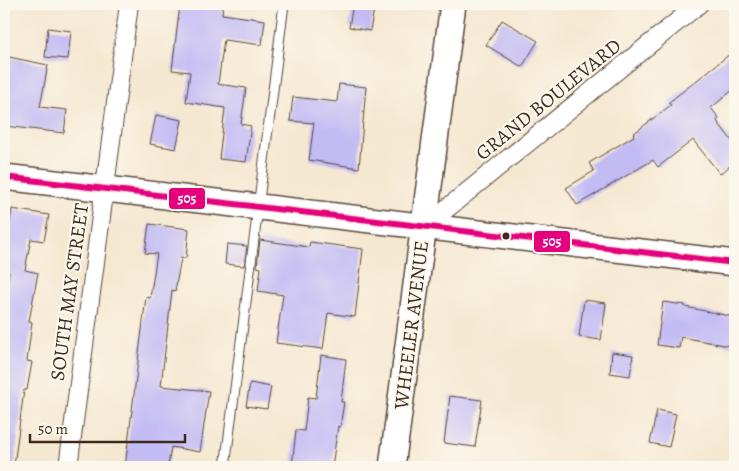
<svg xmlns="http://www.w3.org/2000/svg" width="739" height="471" font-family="Alegreya,serif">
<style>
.building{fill:#c3bbf4}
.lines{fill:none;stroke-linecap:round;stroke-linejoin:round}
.lane-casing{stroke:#574639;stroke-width:11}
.street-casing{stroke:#574639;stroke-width:20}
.secondary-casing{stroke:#574639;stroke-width:28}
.lane{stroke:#fff;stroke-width:9}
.street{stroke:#fff;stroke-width:18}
.secondary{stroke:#fff;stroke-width:25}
.bus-1-casing{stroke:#fbf7ec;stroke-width:10}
.bus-1{stroke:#e5007d;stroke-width:6}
.bus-dot{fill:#3b2a1e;stroke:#fbf7ec;stroke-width:2}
.labels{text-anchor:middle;stroke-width:4.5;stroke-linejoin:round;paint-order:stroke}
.street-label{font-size:20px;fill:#3b2a1e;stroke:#fbf7ec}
.line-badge{stroke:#fbf7ec;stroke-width:2}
.badge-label{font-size:14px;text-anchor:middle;font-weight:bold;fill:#fff}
</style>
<rect width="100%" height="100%" fill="#fbf7ec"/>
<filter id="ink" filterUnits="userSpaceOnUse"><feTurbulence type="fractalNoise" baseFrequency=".02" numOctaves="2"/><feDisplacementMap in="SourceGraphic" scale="10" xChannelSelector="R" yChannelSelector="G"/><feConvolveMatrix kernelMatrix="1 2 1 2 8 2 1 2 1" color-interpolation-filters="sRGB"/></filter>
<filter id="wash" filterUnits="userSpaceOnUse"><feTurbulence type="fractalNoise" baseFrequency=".0096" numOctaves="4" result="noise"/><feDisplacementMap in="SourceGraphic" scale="20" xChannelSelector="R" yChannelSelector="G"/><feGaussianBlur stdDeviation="1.12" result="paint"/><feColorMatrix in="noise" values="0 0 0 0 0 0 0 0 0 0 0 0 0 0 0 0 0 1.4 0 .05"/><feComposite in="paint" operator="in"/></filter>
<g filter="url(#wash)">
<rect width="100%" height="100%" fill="#f5e8d1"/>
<g id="blocks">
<path class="building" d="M180,4H223L222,14L265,20L262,45L224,40L218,84L246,88L241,124L251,126L246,162L219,159L225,108L186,102L190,72L172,70Z
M353,4H375L370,31L349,27Z
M502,20L538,41L522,67L486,45Z
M48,28L71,31L68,59L45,57Z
M735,50V88L711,108L719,118L717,121L735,145V162L720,174L693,140L658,167L653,160L577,205L566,188L594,171L589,163L634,136L633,134L671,105L668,103Z
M4,56L48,65L40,107L67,110L64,133L4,126Z
M339,84L366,87L359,168L309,160L314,123L290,121L293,97L337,102Z
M156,115L182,120L176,149L150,144Z
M12,209L49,215L44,241L31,239L25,270L38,273L29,321L32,322L27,361L32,362L27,390H24L14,466L4,465V302L9,272L4,271V245H6Z
M149,224L189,229L186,258H181L175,291L172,290L161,386L209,391L200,452L171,447L168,467H125L146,297L150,298L157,254L145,253Z
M260,240L309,247L310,242L363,249L355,317L328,313L323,349L276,343L283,295L258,291L261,268L257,267Z
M227,244L247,246L244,266L225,264Z
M584,300L606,303L601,340L579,337Z
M663,302L685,305V307L735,317V347L681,337L679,348L657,345Z
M612,352L633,355L630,376L610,373Z
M321,355L346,359L341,402H344L340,427L338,426L332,467H292L296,430L304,431L308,397L316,398Z
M250,383L271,387L267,409L246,406Z
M450,396L482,400L475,447L444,443Z
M657,410L676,414L669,447L650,443Z"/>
</g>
</g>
<g filter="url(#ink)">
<use href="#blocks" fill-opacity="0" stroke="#574639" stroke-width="1"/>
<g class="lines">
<g class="lane-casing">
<path id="lane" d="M225,467L284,4"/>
</g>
<g class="street-casing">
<path id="street" d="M424,227L699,4
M68,467L129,4"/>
</g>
<g class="secondary-casing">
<path id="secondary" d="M4,177L735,263
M392,467L453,4"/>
</g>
<use href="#lane" class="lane"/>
<use href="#street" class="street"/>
<use href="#secondary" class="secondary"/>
<g class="bus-1-casing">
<path id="bus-1" d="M4,177L735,263"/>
</g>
<use href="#bus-1" class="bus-1"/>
</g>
</g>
<circle class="bus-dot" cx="506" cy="236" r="4.5"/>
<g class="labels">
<g class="street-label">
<text transform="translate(548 99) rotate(-39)" y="7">GRAND BOULEVARD</text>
<text transform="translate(69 292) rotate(-82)" y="7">SOUTH MAY STREET</text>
<text transform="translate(411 325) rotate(-83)" y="7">WHEELER AVENUE</text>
</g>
</g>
<g class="line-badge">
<rect x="168" y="187" width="38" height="23" rx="5" fill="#e5007d"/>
<rect x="533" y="230" width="38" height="23" rx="5" fill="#e5007d"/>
</g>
<g class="badge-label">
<text x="187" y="203">505</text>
<text x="552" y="246">505</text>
</g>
<rect width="739" height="471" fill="none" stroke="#fbf7ec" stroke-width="20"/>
<path d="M30 434v8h155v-8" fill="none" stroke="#3b2a1e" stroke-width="2.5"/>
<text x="38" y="434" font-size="15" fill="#3b2a1e" stroke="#fbf7ec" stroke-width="4" paint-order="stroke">50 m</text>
</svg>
